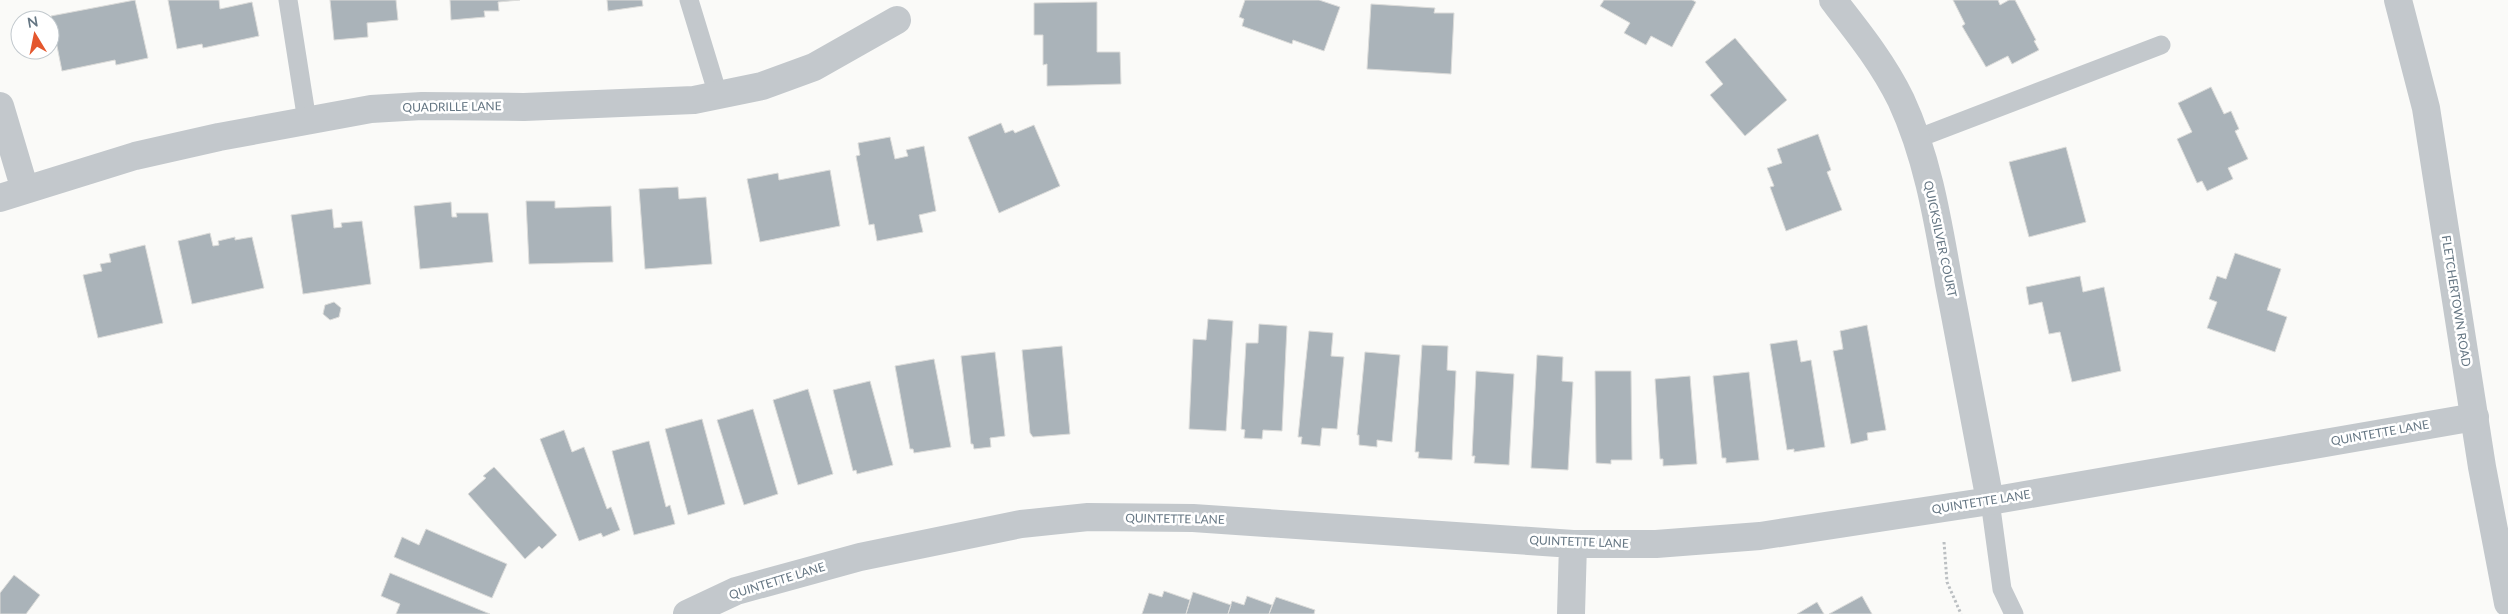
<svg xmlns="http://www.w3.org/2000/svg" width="2508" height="614" font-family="Lato,sans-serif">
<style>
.building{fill:#aab3b9;stroke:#dcdcda}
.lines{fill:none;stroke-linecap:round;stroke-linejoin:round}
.path{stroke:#bbbfc2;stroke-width:3;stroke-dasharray:2.5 2.5;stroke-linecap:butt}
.service{stroke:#c3c8cc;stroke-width:19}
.minor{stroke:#c3c8cc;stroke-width:28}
.tertiary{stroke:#c3c8cc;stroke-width:28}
.labels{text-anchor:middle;stroke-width:5;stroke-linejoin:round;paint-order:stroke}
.street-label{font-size:12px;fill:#657683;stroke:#fff}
</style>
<rect width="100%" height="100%" fill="#fafaf8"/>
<path class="building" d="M135,0L148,58L116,65L115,60L62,71L51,16Z
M168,0H219L220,9L252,2L259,36L203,48L202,44L177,49Z
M330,0H396L398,20L367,23L368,37L334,40Z
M450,0H520L498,2L499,11H484L485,17L451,20Z
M607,0H642L643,6L608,11Z
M1245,0H1319L1340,7L1324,51L1293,40L1292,44L1242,26L1244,19L1239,17Z
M1604,0H1692L1696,2L1672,47L1651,36L1646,45L1624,33L1630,23L1600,6Z
M1953,0H1998L2000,5L2009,0H2015L2036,40L2034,41L2039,50L2012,64L2008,56L1986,67L1962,26L1965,24Z
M1097,2V52H1120L1121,84L1047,86V64L1043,65V35H1034V3Z
M1371,4L1435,8L1434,13H1454L1451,74L1367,69Z
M1735,38L1787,100L1745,136L1710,95L1723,84L1705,62Z
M2211,87L2224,114L2231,111L2239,129L2235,131L2248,159L2228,168L2233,179L2207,191L2202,181L2197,183L2177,139L2192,132L2178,103Z
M1001,123L1005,133L1013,130L1015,133L1034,125L1060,186L999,213L968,137Z
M1818,134L1831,170L1827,172L1842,210L1786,231L1770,187L1774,186L1767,168L1782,163L1777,149Z
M890,137L895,159L908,156L906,150L924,146L936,211L919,215L923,232L877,241L874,224L869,225L856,156L860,155L858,143Z
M2066,147L2086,222L2029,237L2009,162Z
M830,170L840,226L760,242L747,179L778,173L779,180Z
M678,187L679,199L706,197L712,264L645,269L639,189Z
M526,201H555V208L611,206L613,262L529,264Z
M451,202L452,217H457L456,213H488L493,262L420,269L414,206Z
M332,209L334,228L342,227L341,223L362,221L371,284L303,294L291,215Z
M210,233L213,246L219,245L218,241L235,237V240L252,237L264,288L192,304L178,241Z
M145,245L163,323L98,338L83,275L102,271L100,264L111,262L109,254Z
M2235,253L2281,269L2267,310L2287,317L2275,352L2207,328L2217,302L2209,299L2217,276L2226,279Z
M2080,276L2083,292L2104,287L2121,371L2072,382L2060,332L2049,334L2042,302L2029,305L2026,287Z
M334,302L341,308L339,317L330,320L323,314L325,305Z
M1208,319L1233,321L1226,431L1189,429L1193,339L1206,340Z
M1259,324L1287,326L1282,431L1263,430L1262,439L1244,438L1245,430L1241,429L1246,343H1258Z
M1867,325L1886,430L1867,433L1868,440L1851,444L1833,351L1843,349L1840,331Z
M1309,331L1333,333L1331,356L1344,357L1337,429L1322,428L1320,446L1301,444L1302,437H1298Z
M1797,340L1801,362L1811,360L1825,447L1794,452V449L1787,450L1770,344Z
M1422,345L1448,346L1447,370L1456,371L1452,460L1418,458L1419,452H1415Z
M1062,346L1070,434L1033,437L1030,433L1022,350Z
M995,352L1005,436L990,438L991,447L974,449L973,444H971L961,356Z
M1365,352L1400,355L1392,442L1377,440V447L1359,445V435H1357Z
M1537,355L1563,357L1562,381L1573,382L1568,470L1531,468Z
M934,359L951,447L914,453L913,449H910L895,366Z
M1476,371L1514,374L1509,465L1474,463L1475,456H1472Z
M1595,371H1631L1632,460H1611V464L1596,463Z
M1749,372L1759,460L1726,463V458H1722L1713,376Z
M1690,376L1697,464L1663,466V459H1660L1655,379Z
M870,381L893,465L857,474L856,470L853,471L833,390Z
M808,389L833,474L798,485L773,400Z
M753,409L778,494L744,505L717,420Z
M702,419L725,504L688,515L665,429Z
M564,430L572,452L584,447L607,509L611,507L620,530L603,537L601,533L579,541L540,439Z
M649,441L666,507L670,505L675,524L634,535L612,451Z
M494,467L557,535L542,549L539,546L525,559L468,494L486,478L483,476Z
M426,529L507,564L492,598L394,557L402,537L419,545Z
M390,573L490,614H396L400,604L381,596Z
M14,575L40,595L26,614H0V593Z
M1164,591L1190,600L1186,614H1142L1149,593L1162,597Z
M1193,592L1231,605L1228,614H1186Z
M1247,596L1272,605L1269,614H1228L1232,601L1244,605Z
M1862,596L1872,614H1829Z
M1276,597L1315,610L1314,614H1269Z
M1817,602L1824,614H1797Z"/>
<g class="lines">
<path class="path" d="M1944,542L1947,582L1961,614"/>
<path class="service" d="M288,0L307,121
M689,0L718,95
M1916,139L2161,45
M1990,501L2002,589L2014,614"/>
<path class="minor" d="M1833,0C1858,32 1883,63 1901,100C1928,158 1938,222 1949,284C1963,356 1976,428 1990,501
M0,106L25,190
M0,198L135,156L219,137L371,109L422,106L524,107L694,100L762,86L814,67L897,20
M687,614L736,591L860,557L1021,524L1088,517L1193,518L1573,544H1656L1760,536L1990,501L2475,417
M1571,614L1573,544"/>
<path class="tertiary" d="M2398,0L2426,108L2482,467L2508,603"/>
</g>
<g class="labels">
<g class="street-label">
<text transform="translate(452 107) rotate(-1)" y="4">QUADRILLE LANE</text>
<text transform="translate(1940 239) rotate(78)" y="4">QUICKSILVER COURT</text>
<text transform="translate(2456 301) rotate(81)" y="4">FLETCHERTOWN ROAD</text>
<text transform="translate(2380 433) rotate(-10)" y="4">QUINTETTE LANE</text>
<text transform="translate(1981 502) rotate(-9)" y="4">QUINTETTE LANE</text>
<text transform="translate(1175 519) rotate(1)" y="4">QUINTETTE LANE</text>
<text transform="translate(1579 542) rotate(2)" y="4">QUINTETTE LANE</text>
<text transform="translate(777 581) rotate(-17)" y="4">QUINTETTE LANE</text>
</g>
</g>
<g transform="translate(35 35) rotate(350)"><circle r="24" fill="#ffffff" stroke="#c1c8cd"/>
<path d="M0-4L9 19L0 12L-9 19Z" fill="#e4572e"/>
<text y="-8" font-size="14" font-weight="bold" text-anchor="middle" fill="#657683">N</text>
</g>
</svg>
